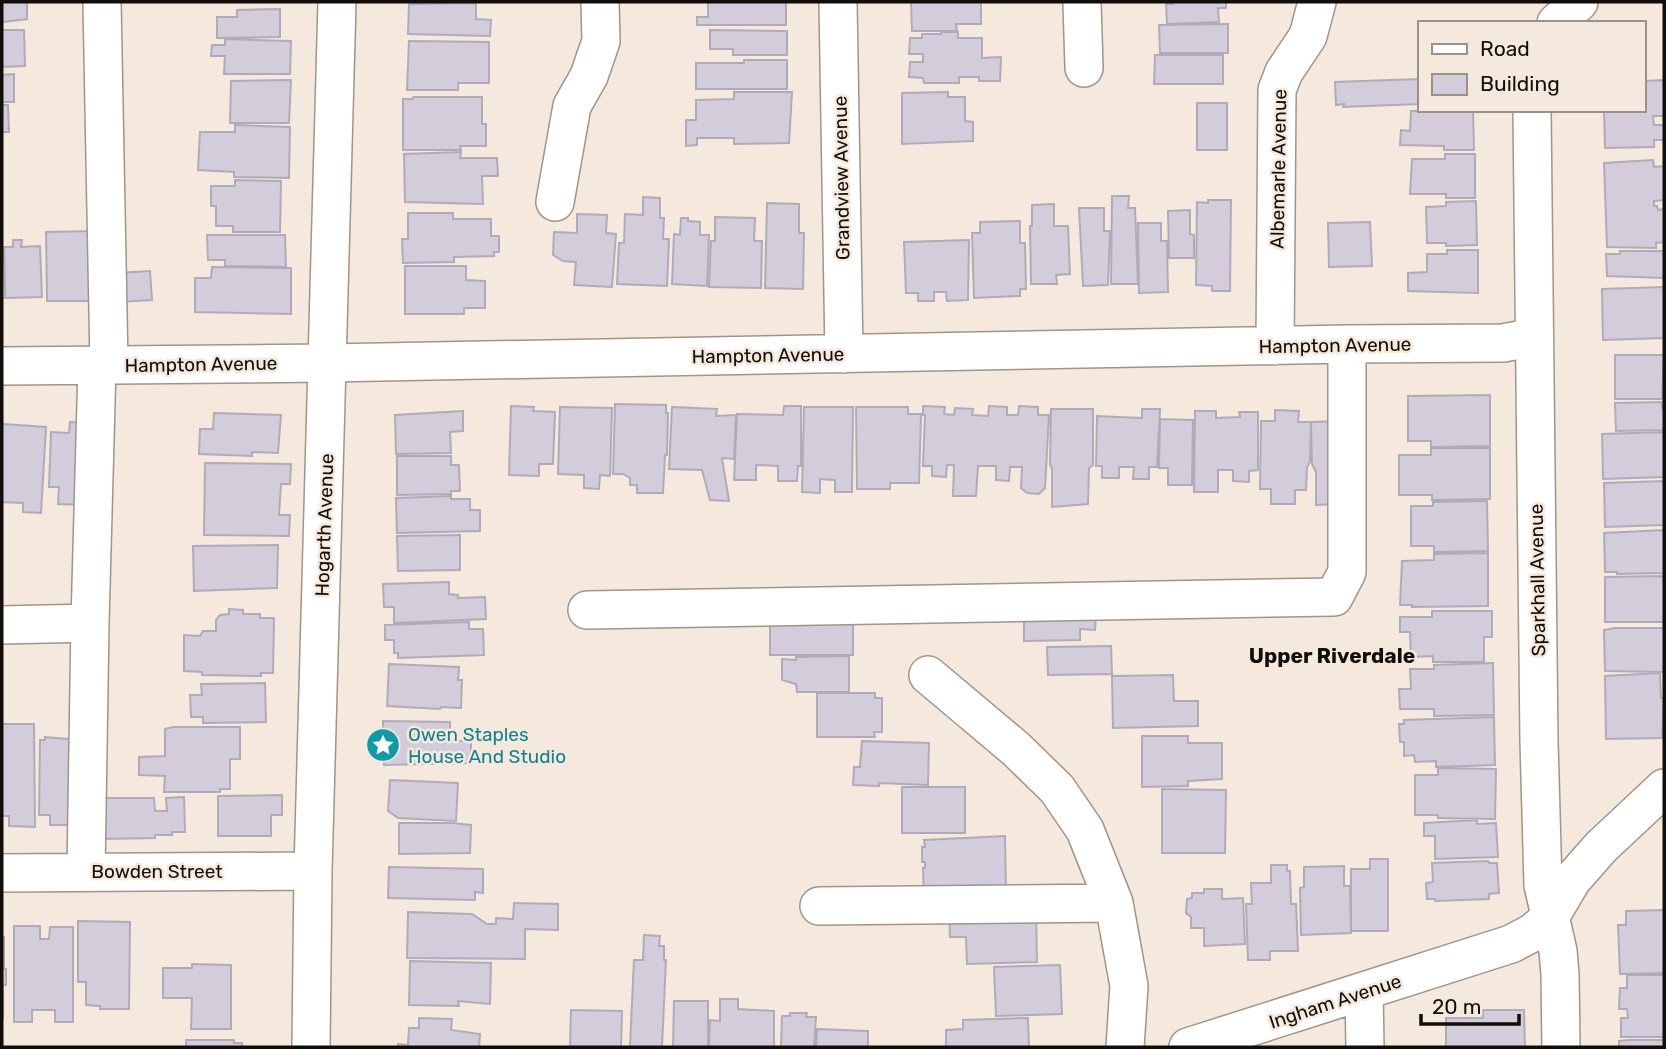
<svg xmlns="http://www.w3.org/2000/svg" width="1666" height="1049" font-family="Rubik,sans-serif">
<style>
.building{fill:#d3ccdb;stroke:#b1abb9;stroke-width:2}
.lines{fill:none;stroke-linecap:round;stroke-linejoin:round}
.minor-casing{stroke:#a09589;stroke-width:40}
.minor{stroke:#fff;stroke-width:37}
.labels{text-anchor:middle;stroke-width:5;stroke-linejoin:round;paint-order:stroke}
.street-label{font-size:19px;fill:#120e0a;stroke:#f4e9dc}
.culture-label{font-size:19px;fill:#0d838f;stroke:#f4e9dc;text-anchor:start}
.neighbourhood-label{font-size:21px;font-weight:bold;fill:#120e0a;stroke:#f4e9dc}
</style>
<rect width="100%" height="100%" fill="#f4e9dc"/>
<path class="building" d="M2,2H27V19L2,22Z
M708,2H786V25H697V17H708Z
M911,2H981V24H956L957,31H912Z
M1173,2H1226V8H1218L1219,22L1167,24L1166,4H1173Z
M476,3V19L491,20L490,36L408,34L409,4Z
M280,9V37L217,38V17H237V10Z
M1228,24V53H1160L1159,25Z
M2,30H24L25,66L2,67Z
M710,30L787,31V55H733V49H710Z
M941,32H958V38H982V58L1001,57L1000,81H979V77H959V83H924L923,78L909,77L910,62H923V54H909L910,38H922V34H941Z
M225,39L291,41L290,74H224L225,56H211L212,45H225Z
M409,41L489,42V83H458V90H407Z
M1155,55H1223V84H1154Z
M744,60H787V89H696V63H744Z
M14,74V102H2V75Z
M1419,79V104L1343,107L1344,104L1336,105L1335,82Z
M291,80L289,123H230L231,81Z
M1664,80V116H1653L1654,125H1664V140H1654V147L1605,148L1604,110H1643V81Z
M734,92H792L789,143L734,144V138H697V145L686,146V120H696V100L734,99Z
M948,92V97H965V121L973,122V141L902,144V93Z
M413,97H482V124H486V146H460L461,150H403V99H413Z
M1197,103H1227V150H1197Z
M2,105H8L9,132H2Z
M1473,110L1474,150H1444V146L1400,145L1401,130L1410,131L1411,111Z
M235,125L290,127L289,178L234,177V172L198,170L200,132H235Z
M461,152L460,158H497L498,176H482L483,204L405,202L404,154Z
M1445,154H1475V198H1446V194H1410L1412,159H1445Z
M1653,160L1654,167L1664,166V200L1654,201V206H1657L1658,210L1664,209V242L1656,243V248L1607,247L1604,163Z
M235,180L281,181L280,232H233V226H216V206H211V186H235Z
M1112,196H1129L1128,208H1135L1138,284H1111Z
M643,197L660,198V218H664L663,239H669L667,286L617,284L619,243H624L625,214L643,215Z
M1208,200H1231L1230,291H1212V286L1196,285L1197,202L1208,203Z
M1476,201L1477,245L1446,246V243H1427L1426,207L1446,206V202Z
M767,203L799,204V233H804L803,289L765,288Z
M1054,204V226H1068L1070,274L1056,275L1057,284H1031L1030,226H1032V205Z
M1079,208H1104V231H1110L1108,285L1083,286Z
M1190,210V234L1194,235V258H1169L1168,211Z
M408,213H453V219H491V236H499V252H494V256L454,257V262L403,263L402,239H408Z
M577,214L607,215L606,233L616,234L612,287L574,285L576,262L563,261L553,255L554,232L577,233Z
M715,217L755,218L754,241H762L761,288L709,287L711,241H715Z
M681,218H688V221L700,222V235H709L707,286L672,284L674,234L680,235Z
M1020,221V243H1025L1026,289H1020V296L974,298L972,233H980V222Z
M1370,222L1372,266L1329,267L1328,223Z
M1138,223H1161V241H1167L1168,292L1139,293Z
M99,231V301H47L46,232Z
M207,235H285L286,267L225,266V260H208Z
M13,240H22L21,247L40,246L42,297L5,298L4,247H13Z
M969,240L968,300L947,301L946,292H934V301H918V293H906L904,242Z
M1447,250H1478V293L1408,291V273L1427,272V254H1447Z
M1620,251H1664V278L1607,276L1606,254H1620Z
M405,266H466V280L485,281V308H464V314H405Z
M212,267L291,268V314L195,312V278H211Z
M150,271L152,300L118,302L116,273Z
M1664,287V338L1603,340L1602,289Z
M1615,355H1664L1662,399H1615Z
M1490,395V446L1431,447V441H1408V396Z
M1662,402V408H1664V430L1616,431L1615,403Z
M615,404L666,405V413H668L667,455H665L663,493H637V485H630V478L623,474H613Z
M511,406L534,407L533,411L555,412L553,464H539V476L509,475Z
M784,406H801V466H798L797,481H778V466L756,465V480H734L737,414L783,415Z
M923,406L945,407L944,414L954,415L955,408L973,409L972,415L988,416L989,406L1007,407V415H1018L1019,406L1038,407V415H1049L1045,488L1039,494L1027,493L1021,488L1022,467H1010L1009,481L996,480V466H978L976,496H953L954,465H947L946,477L932,476V466H923L925,415H923Z
M560,407L612,408L610,476L600,475L599,489L584,488V475L558,474Z
M672,407L717,409L716,416L736,415L734,459L722,458L729,501L710,500L702,470L669,469Z
M804,407H853L852,492H835V480L820,479V493L802,492Z
M856,407H908V414H921L919,483H890V489H857Z
M1051,409H1093V465L1089,468L1088,504L1052,507V468L1050,465Z
M1142,409H1160L1157,467H1149V479H1133L1134,467H1119V478H1102V466H1096L1097,416L1142,418Z
M1275,410L1299,411L1298,422H1311L1310,462L1307,467L1306,490H1295V504H1271V489H1260L1261,421H1275Z
M463,411V431L450,432L451,453L396,454L395,415Z
M1195,411H1216V418L1240,417L1239,412H1258V470L1249,471V482L1233,481V470H1218V492H1194Z
M214,413L281,415L278,453L252,452V456L199,454L200,429H213Z
M1160,419L1193,420L1192,485H1168V468H1159Z
M1339,421L1338,504L1316,505V472L1312,464L1311,422Z
M70,422L89,423L86,505L58,504L59,487H49L51,432L69,433Z
M2,424L46,427L41,513L23,512V503L2,502Z
M1664,432V477L1603,479L1602,434Z
M1431,448H1490V499L1432,500V495H1399V455H1431Z
M397,456H451V465H459L460,491H451V494L397,495Z
M205,463L291,464L290,484H281L279,515H290L289,536L204,535Z
M1664,481V525L1605,527L1604,483Z
M451,496V499H470V510H480V531L397,533L396,498Z
M1487,501L1488,551L1434,552V546H1411V506H1433V502Z
M1664,530V573L1617,574V572H1605L1604,533Z
M460,535V570L398,571L397,536Z
M278,545L277,588L194,591L193,546Z
M1488,553V606L1412,607V605H1400L1402,561L1434,560V554Z
M1664,576V622H1605V577Z
M449,582V594L458,595V598L485,597L486,619L394,623V607H384L383,584Z
M229,609L243,610V614H260V618H274L273,673H261V676L202,675V672L184,671V635L200,636L203,631H216V620L220,615L229,614Z
M1432,611H1492V637H1484V662H1433V656L1411,657L1410,632H1400V617H1432Z
M1024,616H1096L1095,630L1080,629V640L1024,641Z
M853,620V655H770V621Z
M469,622V629H483L484,655L398,658V653H394V640H385V625Z
M1615,628H1664V672L1605,671L1604,630Z
M1111,646L1112,674L1048,675L1047,647Z
M849,656V692H797L796,684L782,680V659L796,660V657Z
M1493,663L1494,715L1434,716V709H1400L1399,689H1411L1410,669H1434V665Z
M389,664L459,667L458,680H462L461,708L441,707L440,709L387,706Z
M1660,673L1661,698H1664L1662,738L1606,739L1605,676Z
M1173,675L1174,701H1198V726L1113,728L1112,676Z
M265,683L266,722L203,723V717H191L190,695H202L201,684Z
M817,693H875V698H882V732H874L875,737H817Z
M1494,717L1495,765L1436,767V761L1415,762L1414,755L1404,756V742H1400L1399,724H1404V720Z
M383,721L450,722V741H471V763L384,765Z
M2,724H34L35,827L9,826V816H2Z
M173,727H240V759H230V789H220V792H164L165,776L139,775V757L165,756V729Z
M1142,736H1188V743H1222V779L1188,781V786L1142,787Z
M45,737L79,740L78,825H50V815H39L40,740H45Z
M862,741L929,743L928,785L879,783V786L853,785L854,767H860Z
M1438,768L1496,769L1495,819L1438,818V815H1415V775H1438Z
M390,780L458,783L456,821L398,818L388,811Z
M902,787H965V833H902Z
M1162,789L1226,790L1225,853H1162Z
M282,795V815H271V836H218V796Z
M184,797L185,832H172V835H155V838L101,839L100,798H154L155,811H167L166,798Z
M1477,820V824L1496,823L1498,857L1435,859V836H1424V823Z
M399,823H452L471,825L470,853L399,854Z
M1005,836L1006,891L924,898L923,868H925V862H922V847H925L924,840Z
M1370,859H1388V931H1351V869H1370Z
M1488,861L1489,863H1497L1499,893L1489,894V899L1435,901V899H1427L1426,883L1433,882L1432,863Z
M1271,865H1287V871H1290L1291,904H1296L1298,951H1270V960H1248L1246,904H1252L1251,883H1271Z
M1344,866V886H1350L1351,933L1301,935L1300,888L1304,887V867Z
M389,867L483,869V893L475,892V900L388,898Z
M1204,889H1222V899L1243,898L1245,944L1204,946V928H1191V917L1186,913L1187,899L1192,898V893H1204Z
M514,903L558,904V930L525,929V959L407,958L408,912L472,914L487,924H496V918L513,919Z
M1664,910V973L1620,974L1618,925H1626V911Z
M1036,911L1037,962L967,964L966,937H950L949,914Z
M78,921L130,922L129,1009H100V1006L86,1005V982H78Z
M14,926H40V939H49L50,927H73V1022H55V1010H32V1022H14Z
M644,935L660,936L659,946H664V960H666L662,1047H630L634,960H643Z
M2,937H4V969H6V985H3V1019Z
M410,961L491,963L490,1004L458,1001L459,1006L409,1005Z
M192,964L231,965V1029H191L192,998H163V968H192Z
M1060,965L1062,1014L996,1016L994,967Z
M1627,975H1664V1037H1621V1018H1628L1627,1009H1619L1620,988H1627Z
M720,999H738V1009L774,1011V1047H709L710,1020L720,1021Z
M674,1001H708V1047H673Z
M571,1010L622,1011L621,1047H570Z
M1483,1010H1524L1525,1047H1446V1018H1483Z
M790,1013H807L806,1017H816L814,1047H781L782,1016H790Z
M419,1018L452,1019L451,1030L480,1034L479,1047H398V1044L408,1045L409,1028H419Z
M1028,1018L1029,1047H946V1030L963,1029V1020Z
M817,1029L868,1031V1047H816Z
M186,1040H234V1043H242V1047H165H186Z
M1629,1040H1664V1047H1619V1041Z"/>
<g class="lines">
<g class="minor-casing">
<path id="minor" d="M102,2L109,365
M838,2L844,354
M1082,2L1084,68
M1556,23L1579,2
M1532,110L1539,741L1543,885L1558,951L1560,974L1561,1047
M555,202L572,106L589,76L601,41L600,2
M1275,346L1277,90L1284,72L1308,36L1317,2
M2,366L329,363L1347,344L1503,343L1534,337
M587,610L1334,597L1347,572V344
M2,625L90,623L97,366
M928,675L1016,749L1057,789L1085,830L1114,903L1129,986L1125,1047
M86,871L90,623
M2,873L313,871
M819,906L1114,903
M1364,991L1365,1047
M311,1047L313,871L337,2
M1188,1047L1511,944L1532,933L1549,919L1572,880L1601,847L1664,788"/>
</g>
<use href="#minor" class="minor"/>
</g>
<defs>
<g id="sight-disc" transform="scale(1.75)"><circle r="9.5" fill="#0f9aa8" stroke="#f4e9dc"/><path d="M0-6L1.8-2.2L6-1.7L2.9 1.2L3.7 5.4L0 3.3L-3.7 5.4L-2.9 1.2L-6-1.7L-1.8-2.2Z" fill="#fff"/></g>
</defs>
<g fill-rule="evenodd">
<use href="#sight-disc" x="383" y="745"/>
</g>
<g class="labels">
<g class="street-label">
<text transform="translate(1278 169) rotate(-89)" y="7">Albemarle Avenue</text>
<text transform="translate(841 178) rotate(-91)" y="7">Grandview Avenue</text>
<text transform="translate(1335 345) rotate(-1)" y="7">Hampton Avenue</text>
<text transform="translate(768 355) rotate(-1)" y="7">Hampton Avenue</text>
<text transform="translate(201 364) rotate(-1)" y="7">Hampton Avenue</text>
<text transform="translate(324 525) rotate(-88)" y="7">Hogarth Avenue</text>
<text transform="translate(1537 580) rotate(-91)" y="7">Sparkhall Avenue</text>
<text x="157" y="878">Bowden Street</text>
<text transform="translate(1335 1001) rotate(-18)" y="7">Ingham Avenue</text>
</g>
<g class="culture-label">
<text x="408" y="741">Owen Staples<tspan x="408" dy="22">House And Studio</tspan></text>
</g>
<g class="neighbourhood-label">
<text x="1332" y="663">Upper Riverdale</text>
</g>
</g>
<rect width="1666" height="1049" fill="none" stroke="#120e0a" stroke-width="7"/>
<rect x="1418" y="21" width="228" height="91" fill="#f4e9dc" stroke="#9a9188" stroke-width="2"/>
<rect x="1432" y="44" width="35" height="10" fill="#ffffff" stroke="#9a9188" stroke-width="2"/>
<text x="1480" y="56" font-size="21" fill="#120e0a">Road</text>
<rect x="1432" y="74" width="35" height="21" fill="#d3ccdb" stroke="#9a9188" stroke-width="2"/>
<text x="1480" y="91" font-size="21" fill="#120e0a">Building</text>
<path d="M1421 1014v10h98v-10" fill="none" stroke="#120e0a" stroke-width="3.5"/>
<text x="1432" y="1014" font-size="21" fill="#120e0a" stroke="#f4e9dc" stroke-width="5" paint-order="stroke">20 m</text>
</svg>
